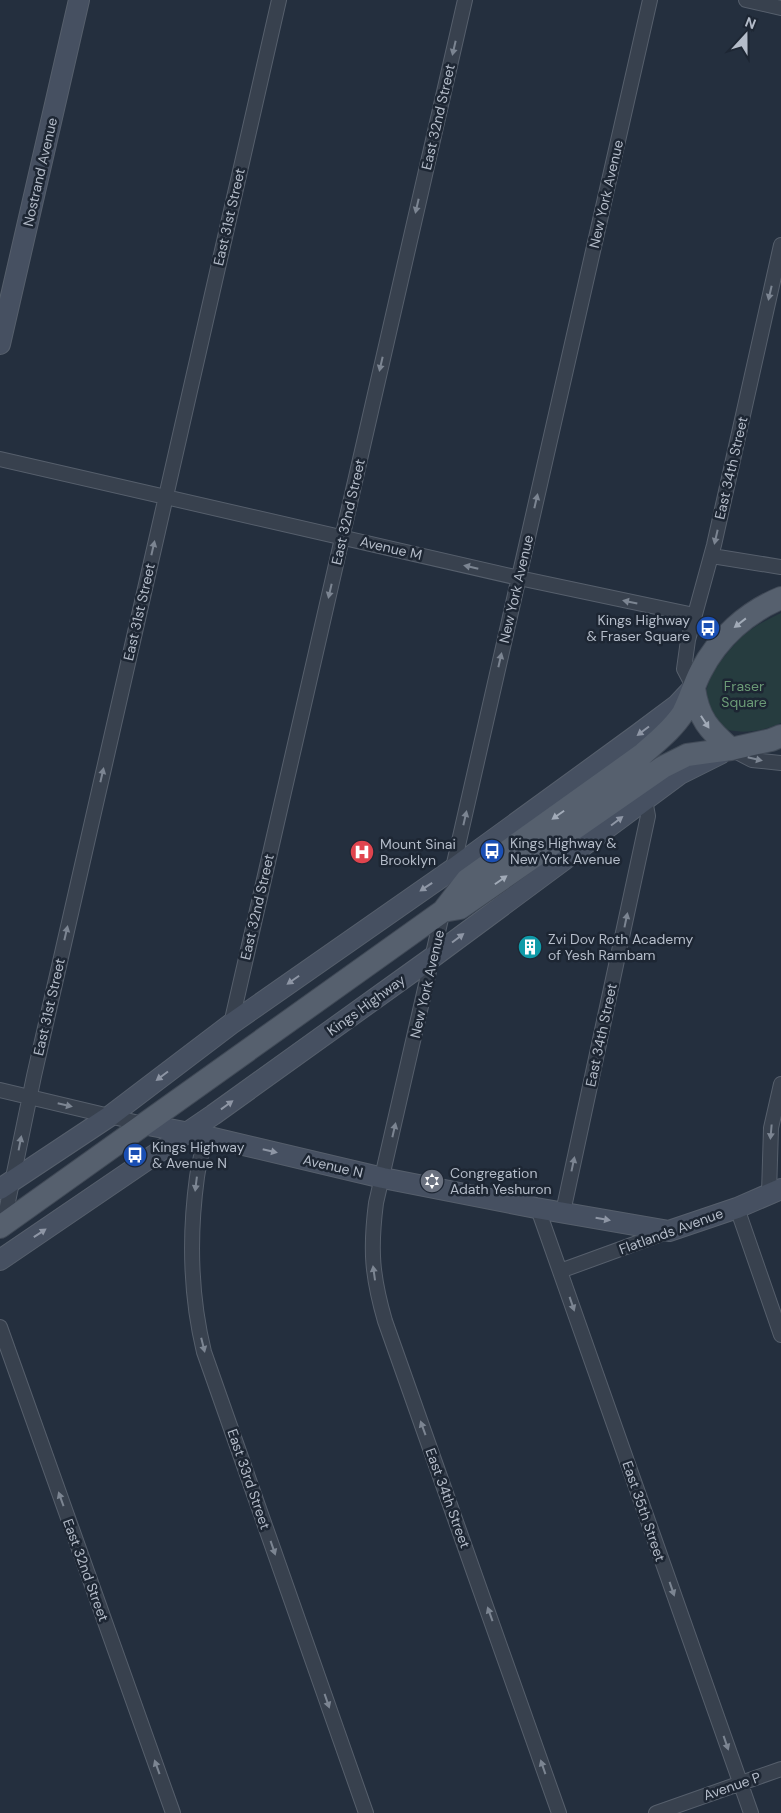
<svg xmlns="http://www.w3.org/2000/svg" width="781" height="1813" font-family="'DM Sans',sans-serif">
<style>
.green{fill:#263c3f}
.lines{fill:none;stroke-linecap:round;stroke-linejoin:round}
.street-casing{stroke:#565f6c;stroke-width:16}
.secondary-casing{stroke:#565f6c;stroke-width:22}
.primary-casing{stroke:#414a57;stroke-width:24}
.street{stroke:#38414e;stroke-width:14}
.secondary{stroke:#465061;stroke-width:20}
.primary{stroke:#56606e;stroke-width:22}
.oneway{fill:#7c8592}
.oneway2{fill:#a1aab7}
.oneway3{fill:#8e96a5}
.labels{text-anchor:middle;stroke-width:5;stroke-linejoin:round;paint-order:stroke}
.street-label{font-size:14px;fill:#b4bcc9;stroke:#1d2633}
.poi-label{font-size:14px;fill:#b4bcc9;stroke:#1d2633;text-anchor:start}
.park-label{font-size:14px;fill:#6b9a76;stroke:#1d2633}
</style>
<rect width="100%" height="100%" fill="#242f3e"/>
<path class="green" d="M781,613V723C760,732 740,735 718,727C715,718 707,707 706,698C704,678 730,648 744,635C755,626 768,619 781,613Z"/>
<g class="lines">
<g class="street-casing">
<path id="street" d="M746,0L781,8
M0,459L519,578L694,615
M712,556L781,567
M694,688L684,669L688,640L714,545L781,245
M731,749L752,760L781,763
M452,872L650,0
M443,910L376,1203C370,1250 372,1276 385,1321L559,1813
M231,1024L465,0
M0,1090L143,1124
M205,1136C203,1150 199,1163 197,1177C189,1236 190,1294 204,1352L366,1813
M769,1193L771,1128L781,1084
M737,1208L781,1335
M538,1209L751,1813
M563,1212L648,816L645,800
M3,1226L34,1076L279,0
M560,1271L667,1232
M0,1327L173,1813
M656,1813L781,1769"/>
</g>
<g class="secondary-casing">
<path id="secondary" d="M0,344L79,0
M143,1124L205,1136L383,1178L536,1208L669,1231L737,1208L781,1189
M0,1189L110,1116L231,1024L453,869L637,735L677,705L692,689
M0,1260L213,1115L433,957L680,774L720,754"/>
</g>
<g class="primary-casing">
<path id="primary" d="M694,688C698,718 709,730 731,749
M443,911L460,908L663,767L687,755L731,749L771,740L781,736
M0,1227L443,911L467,880L643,754C656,742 673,729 683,713C690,700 694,684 701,671C718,638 747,612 781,598"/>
</g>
<use href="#street" class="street"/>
<use href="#secondary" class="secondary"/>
<use href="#primary" class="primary"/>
</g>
<defs><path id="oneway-solid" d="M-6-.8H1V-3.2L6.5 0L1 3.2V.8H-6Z" transform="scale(1.25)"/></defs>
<g class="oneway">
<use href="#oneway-solid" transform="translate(454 48) rotate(103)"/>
<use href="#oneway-solid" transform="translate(417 206) rotate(103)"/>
<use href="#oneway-solid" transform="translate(770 293) rotate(103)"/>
<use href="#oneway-solid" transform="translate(381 364) rotate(103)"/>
<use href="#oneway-solid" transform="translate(536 501) rotate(-77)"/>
<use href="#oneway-solid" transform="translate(716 537) rotate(103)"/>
<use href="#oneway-solid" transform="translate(153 548) rotate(-77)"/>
<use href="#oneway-solid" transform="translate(471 567) rotate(-167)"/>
<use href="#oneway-solid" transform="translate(330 591) rotate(103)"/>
<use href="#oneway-solid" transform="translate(630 602) rotate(-168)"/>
<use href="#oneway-solid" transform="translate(500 660) rotate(-77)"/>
<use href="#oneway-solid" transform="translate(755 759) rotate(13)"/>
<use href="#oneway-solid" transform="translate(102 775) rotate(-77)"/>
<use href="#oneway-solid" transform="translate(465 818) rotate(-77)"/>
<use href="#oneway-solid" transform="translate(626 920) rotate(-78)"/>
<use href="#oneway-solid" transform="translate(66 933) rotate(-77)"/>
<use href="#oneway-solid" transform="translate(65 1105) rotate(13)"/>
<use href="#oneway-solid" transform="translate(394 1130) rotate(-77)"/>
<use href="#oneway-solid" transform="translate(771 1132) rotate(95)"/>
<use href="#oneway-solid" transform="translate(20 1143) rotate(-79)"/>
<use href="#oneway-solid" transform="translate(573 1164) rotate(-78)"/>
<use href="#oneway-solid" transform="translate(196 1184) rotate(97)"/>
<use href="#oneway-solid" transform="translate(374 1273) rotate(-98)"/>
<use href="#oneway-solid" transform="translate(572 1304) rotate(71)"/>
<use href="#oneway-solid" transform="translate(203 1345) rotate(76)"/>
<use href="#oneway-solid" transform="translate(423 1428) rotate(-110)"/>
<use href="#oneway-solid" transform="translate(61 1499) rotate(-110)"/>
<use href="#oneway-solid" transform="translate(273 1548) rotate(71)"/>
<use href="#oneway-solid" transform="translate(672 1589) rotate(71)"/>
<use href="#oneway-solid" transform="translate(490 1614) rotate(-110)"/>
<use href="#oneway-solid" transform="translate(327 1701) rotate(71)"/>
<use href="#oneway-solid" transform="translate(726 1743) rotate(71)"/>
<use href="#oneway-solid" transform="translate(157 1767) rotate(-110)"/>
<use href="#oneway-solid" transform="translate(543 1767) rotate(-109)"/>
</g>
<g class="oneway2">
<use href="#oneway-solid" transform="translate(740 623) rotate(142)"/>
<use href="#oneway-solid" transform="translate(705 722) rotate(57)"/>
<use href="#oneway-solid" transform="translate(558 815) rotate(145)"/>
<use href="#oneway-solid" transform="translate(501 880) rotate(-35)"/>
</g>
<g class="oneway3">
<use href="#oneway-solid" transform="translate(643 731) rotate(143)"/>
<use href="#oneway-solid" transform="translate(617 821) rotate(-37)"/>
<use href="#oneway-solid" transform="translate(426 887) rotate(146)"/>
<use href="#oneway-solid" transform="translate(458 938) rotate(-37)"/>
<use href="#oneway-solid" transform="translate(293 980) rotate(145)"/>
<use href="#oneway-solid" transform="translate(162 1076) rotate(143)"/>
<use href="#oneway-solid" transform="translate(227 1105) rotate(-36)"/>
<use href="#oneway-solid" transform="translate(270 1151) rotate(13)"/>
<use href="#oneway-solid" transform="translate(603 1219) rotate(10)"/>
<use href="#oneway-solid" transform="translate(40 1233) rotate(-34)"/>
</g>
<defs>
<g id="bus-disc" transform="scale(1.25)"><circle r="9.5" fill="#1a4fb4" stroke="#1d2633"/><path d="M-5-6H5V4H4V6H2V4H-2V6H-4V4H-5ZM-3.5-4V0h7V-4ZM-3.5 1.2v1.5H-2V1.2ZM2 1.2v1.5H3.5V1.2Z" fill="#fff"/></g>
<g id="hospital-disc" transform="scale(1.25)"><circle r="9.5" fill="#e0444e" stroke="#1d2633"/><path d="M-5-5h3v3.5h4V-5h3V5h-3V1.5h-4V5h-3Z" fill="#fff"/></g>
<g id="building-disc" transform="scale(1.25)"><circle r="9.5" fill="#0f9aa8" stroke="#1d2633"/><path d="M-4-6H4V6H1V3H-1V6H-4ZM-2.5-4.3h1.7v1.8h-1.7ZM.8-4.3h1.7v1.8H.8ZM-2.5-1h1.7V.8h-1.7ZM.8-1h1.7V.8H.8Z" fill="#fff"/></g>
<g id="synagogue-disc" transform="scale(1.25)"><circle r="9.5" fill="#6b7280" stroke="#1d2633"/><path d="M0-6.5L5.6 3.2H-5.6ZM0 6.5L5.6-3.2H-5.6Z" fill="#fff"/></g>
</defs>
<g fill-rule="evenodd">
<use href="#bus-disc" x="708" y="628"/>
<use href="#bus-disc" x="492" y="851"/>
<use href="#hospital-disc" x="362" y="852"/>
<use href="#building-disc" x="530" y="947"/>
<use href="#bus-disc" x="135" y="1155"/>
<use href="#synagogue-disc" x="432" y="1181"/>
</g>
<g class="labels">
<g class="street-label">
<text transform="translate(438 117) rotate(-77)" y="5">East 32nd Street</text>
<text transform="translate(40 172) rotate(-77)" y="5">Nostrand Avenue</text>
<text transform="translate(606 194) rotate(-77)" y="5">New York Avenue</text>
<text transform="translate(229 217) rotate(-77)" y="5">East 31st Street</text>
<text transform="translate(731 468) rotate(-77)" y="5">East 34th Street</text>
<text transform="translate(348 512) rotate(-77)" y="5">East 32nd Street</text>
<text transform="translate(391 548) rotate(13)" y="5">Avenue M</text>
<text transform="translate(516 589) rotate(-77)" y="5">New York Avenue</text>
<text transform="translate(139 612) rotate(-77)" y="5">East 31st Street</text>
<text transform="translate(257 907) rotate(-77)" y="5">East 32nd Street</text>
<text transform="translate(427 984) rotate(-77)" y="5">New York Avenue</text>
<text transform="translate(366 1005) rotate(-36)" y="5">Kings Highway</text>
<text transform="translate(49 1007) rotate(-77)" y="5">East 31st Street</text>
<text transform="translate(601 1035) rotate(-78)" y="5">East 34th Street</text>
<text transform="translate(333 1166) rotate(13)" y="5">Avenue N</text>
<text transform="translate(671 1231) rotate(-20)" y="5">Flatlands Avenue</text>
<text transform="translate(249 1479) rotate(71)" y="5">East 33rd Street</text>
<text transform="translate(448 1498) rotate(70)" y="5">East 34th Street</text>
<text transform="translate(644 1511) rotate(71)" y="5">East 35th Street</text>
<text transform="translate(86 1570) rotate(70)" y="5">East 32nd Street</text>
<text transform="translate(732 1786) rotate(-19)" y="5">Avenue P</text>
</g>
<g class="poi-label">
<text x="690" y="625" text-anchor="end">Kings Highway<tspan x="690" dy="16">&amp; Fraser Square</tspan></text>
<text x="510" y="848">Kings Highway &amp;<tspan x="510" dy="16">New York Avenue</tspan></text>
<text x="380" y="849">Mount Sinai<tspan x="380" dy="16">Brooklyn</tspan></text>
<text x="548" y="944">Zvi Dov Roth Academy<tspan x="548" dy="16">of Yesh Rambam</tspan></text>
<text x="152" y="1152">Kings Highway<tspan x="152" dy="16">&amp; Avenue N</tspan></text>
<text x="450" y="1178">Congregation<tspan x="450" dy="16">Adath Yeshuron</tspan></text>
</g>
<g class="park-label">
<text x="744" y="691">Fraser<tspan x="744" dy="16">Square</tspan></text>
</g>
</g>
<g transform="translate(746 35) rotate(21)" stroke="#1d2633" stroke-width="4" paint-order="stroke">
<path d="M0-4L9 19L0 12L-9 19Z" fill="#b4bcc9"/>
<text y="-8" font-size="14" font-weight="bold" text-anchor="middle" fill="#b4bcc9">N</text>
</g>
</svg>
